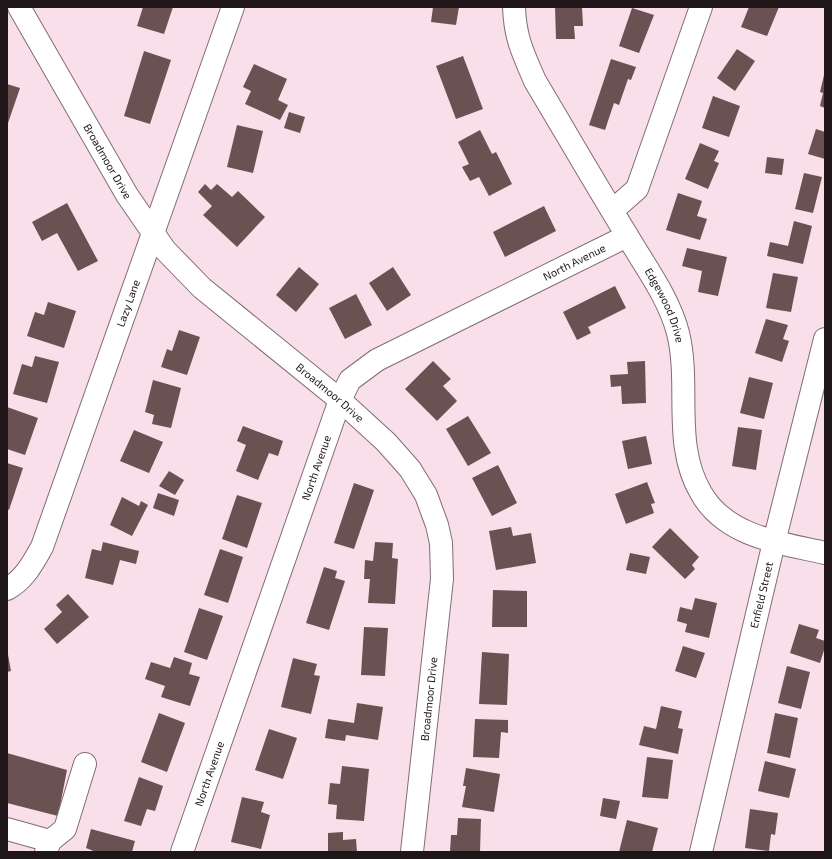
<svg xmlns="http://www.w3.org/2000/svg" width="832" height="859" font-family="'Exo 2',sans-serif">
<style>
.building{fill:#695251}
.lines{fill:none;stroke-linecap:round;stroke-linejoin:round}
.minor-casing{stroke:#826c75;stroke-width:24}
.minor{stroke:#fff;stroke-width:22}
.labels{text-anchor:middle;stroke-width:4;stroke-linejoin:round;paint-order:stroke}
.street-label{font-size:11px;fill:#1e1619;stroke:#fff}
</style>
<rect width="100%" height="100%" fill="#f9dfea"/>
<path class="building" d="M143,7H173L164,34L137,26Z
M433,7H459L456,25L431,22Z
M555,7H582L583,26H574L575,39H556Z
M749,7H779L767,36L741,27Z
M632,8L654,15L639,53L619,46Z
M737,49L755,61L735,91L717,78Z
M144,51L171,60L150,124L124,116Z
M463,56L483,109L456,119L436,66Z
M611,59L636,67L631,80L628,79L619,105L614,103L605,130L589,125Z
M254,64L287,79L278,100L288,105L280,120L245,104L251,91L243,87Z
M824,75H825V108L820,106L823,93L820,92Z
M7,84L20,88L7,126Z
M713,96L740,106L729,137L702,128Z
M289,112L305,117L300,133L284,128Z
M237,125L263,131L253,173L227,167Z
M816,129L825,132V159L808,154Z
M480,130L492,154L496,152L512,184L489,196L479,177L470,181L462,167L469,164L458,142Z
M700,143L719,151L714,161L719,163L708,189L685,179Z
M767,157L784,159L782,175L765,173Z
M804,173L822,177L813,213L795,209Z
M205,184L211,190L217,184L232,197L238,191L265,217L237,247L203,215L212,206L198,192Z
M678,193L702,201L697,216L707,219L700,240L666,230Z
M67,203L98,261L78,271L57,233L42,241L32,222Z
M544,206L556,231L505,257L493,232Z
M794,221L812,226L803,264L767,256L770,242L788,246Z
M687,248L727,257L718,296L698,292L702,271L682,266Z
M299,267L319,284L296,312L276,295Z
M393,267L411,295L387,311L369,283Z
M773,273L798,277L791,312L766,308Z
M615,286L626,308L588,327L591,333L577,340L563,312Z
M356,294L372,325L345,339L329,308Z
M48,302L76,311L64,348L27,336L35,312L44,315Z
M766,319L788,325L783,339L789,341L782,362L755,353Z
M179,330L200,337L187,375L161,367L167,349L172,351Z
M35,356L59,362L47,403L13,394L22,364L32,367Z
M433,361L451,379L443,386L457,401L437,421L405,389Z
M645,361L646,403L622,404L621,386L611,387L610,375L628,374L627,362Z
M749,377L773,383L764,419L740,413Z
M153,380L181,388L171,428L152,424L154,415L145,412Z
M7,407L38,418L25,455L7,449Z
M468,416L491,453L468,466L446,429Z
M243,426L283,441L278,456L269,453L258,480L236,471L246,445L237,441Z
M738,427L762,430L756,470L732,466Z
M134,430L163,442L149,473L120,461Z
M646,436L652,464L628,469L622,441Z
M7,463L23,468L9,510L7,509Z
M498,465L517,503L492,516L472,478Z
M169,471L184,480L175,495L159,486Z
M647,482L655,503L651,504L654,513L626,524L615,494Z
M354,483L374,490L354,549L334,543Z
M158,493L179,500L174,516L153,508Z
M237,495L262,503L247,548L222,539Z
M122,497L139,506L141,501L148,505L132,536L110,525Z
M511,527L513,536L531,533L536,563L496,570L489,531Z
M670,528L699,557L692,565L695,569L685,579L652,547Z
M103,542L139,551L136,564L120,560L113,585L85,578L92,549L101,551Z
M375,542L393,543L392,558L398,559L395,604L368,603L370,579H364L365,560L373,561Z
M220,549L243,557L228,603L204,595Z
M630,553L650,557L646,574L626,570Z
M324,567L337,571L335,578L345,581L329,630L306,623Z
M493,590L527,591V627H492Z
M68,594L89,617L57,644L44,629L62,612L56,605Z
M695,598L717,603L709,638L685,632L687,624L677,621L680,607L692,610Z
M199,608L223,616L207,660L184,652Z
M799,624L819,630L816,638L825,641V647L820,663L790,653Z
M364,627L388,628L385,676L361,675Z
M683,646L705,653L696,678L675,671Z
M7,649L11,671L7,672Z
M482,652L509,654L507,705L479,704Z
M174,657L192,663L189,674L200,677L190,706L161,697L165,686L145,679L151,662L170,668Z
M293,658L317,664L314,675L320,676L311,714L281,707Z
M787,666L810,672L801,709L778,703Z
M357,703L383,707L378,740L346,735L345,741L325,738L328,719L354,723Z
M661,706L682,711L678,728L683,729L678,754L639,745L644,726L656,729Z
M159,713L185,723L167,772L141,762Z
M775,713L798,718L790,758L767,753Z
M475,719L508,720V733L501,732L499,758L473,757Z
M269,729L297,738L283,779L255,770Z
M7,753L67,770L58,816L7,803Z
M647,757L673,760L668,799L642,797Z
M765,761L796,769L789,798L758,791Z
M342,766L369,769L364,821L336,819L337,805L328,804L330,783L340,784Z
M466,768L500,774L494,812L462,807L466,786H463Z
M139,777L163,786L155,811L147,809L141,826L124,821Z
M242,797L264,802L261,812L270,815L261,849L231,842Z
M603,798L620,801L616,819L600,816Z
M750,809L778,813L775,835L771,834L769,851L745,848Z
M458,818L481,819L480,852H450L451,835H457Z
M627,820L658,828L652,852H619Z
M91,829L135,841L132,852H96L86,848Z
M343,832V840L356,839L357,852H328V833Z"/>
<g class="lines">
<g class="minor-casing">
<g id="minor">
<path id="s1" d="M19,7L127,195L165,250L202,288L340,400L386,442L410,469L426,495L437,525L441,543L442,579L412,852"/>
<path id="s2" d="M514,7C515,38 523,53 535,81C566,133 596,185 628,237C646,268 669,298 678,333C691,386 672,444 701,493C726,537 781,543 825,553"/>
<path d="M613,210L637,189L701,7"/>
<path id="s3" d="M7,589C25,579 32,564 42,547L233,7"/>
<path d="M7,829L50,841L46,852"/>
<path d="M50,841L65,829L85,764"/>
<path id="s4" d="M182,852L340,400L350,380L377,360L627,236"/>
<path id="s5" d="M701,852L774,542L825,339"/>
</g>
</g>
<use href="#minor" class="minor"/>
</g>
<g class="labels">
<g class="street-label">
<text dy="4" stroke="none"><textPath href="#s1" startOffset="178">Broadmoor Drive</textPath></text>
<text dy="4" stroke="none"><textPath href="#s4" startOffset="755">North Avenue</textPath></text>
<text dy="4" stroke="none"><textPath href="#s3" startOffset="314">Lazy Lane</textPath></text>
<text dy="4" stroke="none"><textPath href="#s2" startOffset="337">Edgewood Drive</textPath></text>
<text dy="4" stroke="none"><textPath href="#s1" startOffset="502">Broadmoor Drive</textPath></text>
<text dy="4" stroke="none"><textPath href="#s4" startOffset="407">North Avenue</textPath></text>
<text dy="4" stroke="none"><textPath href="#s5" startOffset="264">Enfield Street</textPath></text>
<text transform="translate(429 699) rotate(-84)" y="4">Broadmoor Drive</text>
<text dy="4" stroke="none"><textPath href="#s4" startOffset="83">North Avenue</textPath></text>
</g>
</g>
<rect width="832" height="859" fill="none" stroke="#1e1619" stroke-width="16"/>
</svg>
